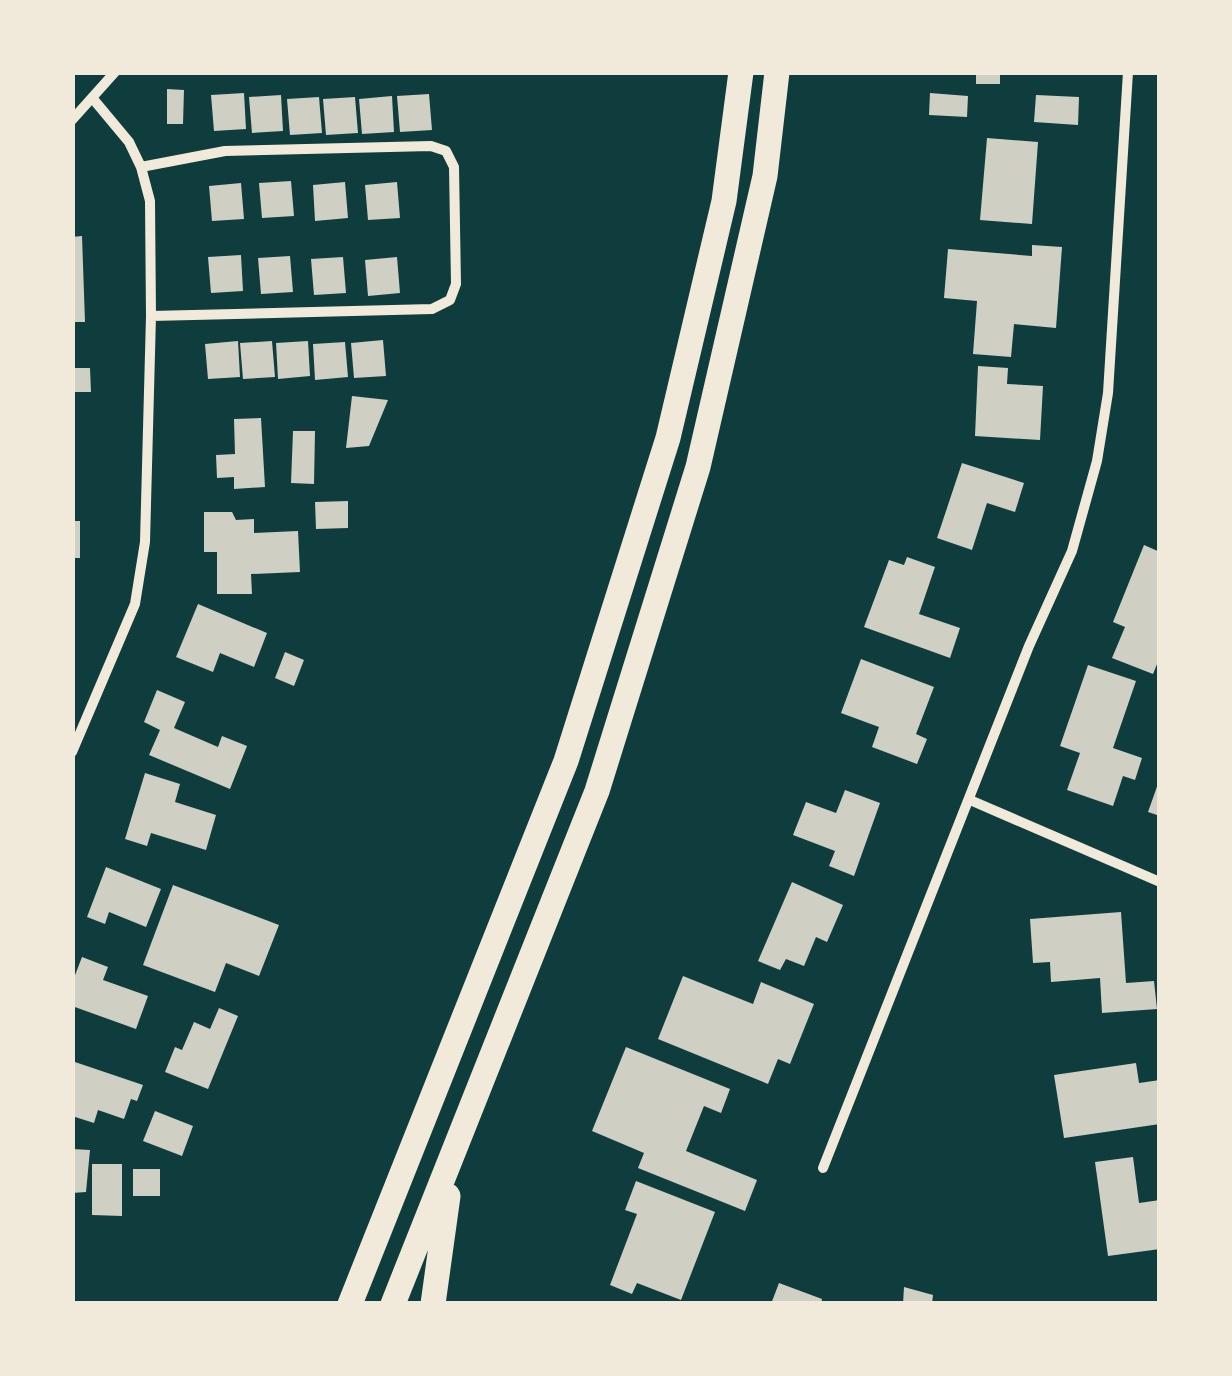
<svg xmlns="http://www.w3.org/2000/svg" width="1232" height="1376" font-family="'Exo 2',sans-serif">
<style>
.building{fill:#cfcfc3}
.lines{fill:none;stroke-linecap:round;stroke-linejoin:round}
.minor{stroke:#f1e9da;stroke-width:10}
.trunk{stroke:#f1e9da;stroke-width:25}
</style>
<rect width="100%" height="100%" fill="#0f3d3e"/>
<path class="building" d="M976,72H1000V84H976Z
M167,89L184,90L183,124H167Z
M244,93L246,129L214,131L211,95Z
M930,93L968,96L967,117L929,115Z
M429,94L432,130L400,132L397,96Z
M281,95L283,131L252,133L249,97Z
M1036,95L1079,97L1078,125L1034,122Z
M392,96L394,132L362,134L359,99Z
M319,97L322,133L290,135L287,99Z
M355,97L358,133L326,135L323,99Z
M987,138L1038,142L1032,224L980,220Z
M291,181L294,216L262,218L259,183Z
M345,182L348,218L315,221L313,185Z
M397,182L400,218L368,220L365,185Z
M241,183L244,219L212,221L209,186Z
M82,236L85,322H72V237Z
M1032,245L1062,247L1056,328L1014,324L1011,357L973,354L977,301L944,298L948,249L1032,256Z
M241,255L243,291L211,293L208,257Z
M290,256L293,292L261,294L258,258Z
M343,257L346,293L314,295L311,259Z
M397,257L400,293L368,296L365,260Z
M383,340L386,376L354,378L351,343Z
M238,341L240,377L208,379L205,344Z
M272,341L275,377L243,379L240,343Z
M308,341L310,376L278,379L276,343Z
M345,342L348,377L315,380L313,344Z
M978,366L1008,368L1007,384L1043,386L1040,440L975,436Z
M72,368H90L91,392H72Z
M352,396L388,400L369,446L346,448Z
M261,418L265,487L234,489V477L217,478L216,455L235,454L234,419Z
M293,431H315L314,484L291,483Z
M962,463L1024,483L1015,512L987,503L972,550L937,538Z
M348,501V528L316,529L315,502Z
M204,512H232L236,520L254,519V533L298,531L300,572L251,574L252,594H217V552H204Z
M72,521H80V558H72Z
M1144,545L1160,552V657L1153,674L1112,658L1125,627L1113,622Z
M907,557L935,567L919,614L960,628L950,658L864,627L889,560L904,565Z
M198,604L267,633L254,667L220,653L213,672L176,657Z
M285,652L304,660L294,686L275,678Z
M861,659L934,687L916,734L927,739L917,764L872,747L879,727L841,713Z
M1088,665L1136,681L1113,748L1142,758L1135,780L1123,776L1113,806L1067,790L1080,753L1060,746Z
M157,690L185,702L174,728L218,747L222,736L247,746L230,789L149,755L160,730L144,722Z
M145,773L180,784L175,802L216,815L206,850L151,833L147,846L125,839Z
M1159,781H1160V816L1148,812Z
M845,790L880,803L854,876L829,866L835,851L793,835L806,802L836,813Z
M106,867L161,889L146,927L109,912L105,924L87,917Z
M792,882L843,905L827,942L816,937L804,966L786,959L780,970L758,961Z
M173,885L279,925L259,976L226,963L215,992L143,965Z
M1121,912L1126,983L1154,981L1157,1009L1102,1013L1100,978L1051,982L1050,962L1033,963L1030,919Z
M82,957L108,967L103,980L148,996L136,1029L72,1006V983Z
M683,976L753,1004L761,982L814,1004L790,1064L778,1059L768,1084L658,1039Z
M219,1008L238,1016L208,1089L165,1072L175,1047L182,1050L194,1022L210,1029Z
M626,1047L730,1089L721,1113L704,1106L686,1151L757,1180L745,1211L638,1168L644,1153L592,1131Z
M72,1061L143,1085L137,1101L131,1099L124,1119L98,1110L94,1123L72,1116Z
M1136,1063L1139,1083L1160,1080V1124L1064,1138L1054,1075Z
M155,1111L193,1126L182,1156L143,1141Z
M72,1149L90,1150L86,1192L72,1193Z
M1133,1157L1139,1203L1160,1200V1249L1108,1256L1095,1162Z
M92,1164H122V1216L92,1215Z
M133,1169H160V1196H133Z
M636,1181L715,1212L681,1300L637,1283L632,1294L610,1285L637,1214L625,1210Z
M779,1283L822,1299L821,1304H771Z
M904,1287L933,1295L932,1304H903Z"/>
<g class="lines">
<path class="minor" d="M72,120L115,72
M141,167L225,151L431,146L446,151L454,167L456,284L450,300L432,309L151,316
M72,752L135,604L145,542L151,316L150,201L141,167L129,142L94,100
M970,800L1160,882
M823,1168L1029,646L1072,551L1097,461L1108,393L1128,72"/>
<path class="trunk" d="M350,1304L566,761L668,438L724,201L741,72
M393,1304L597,791L698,467L765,176L777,72
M433,1304L448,1196"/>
</g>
<rect width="1232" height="1376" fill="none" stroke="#f1e9da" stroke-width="150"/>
</svg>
